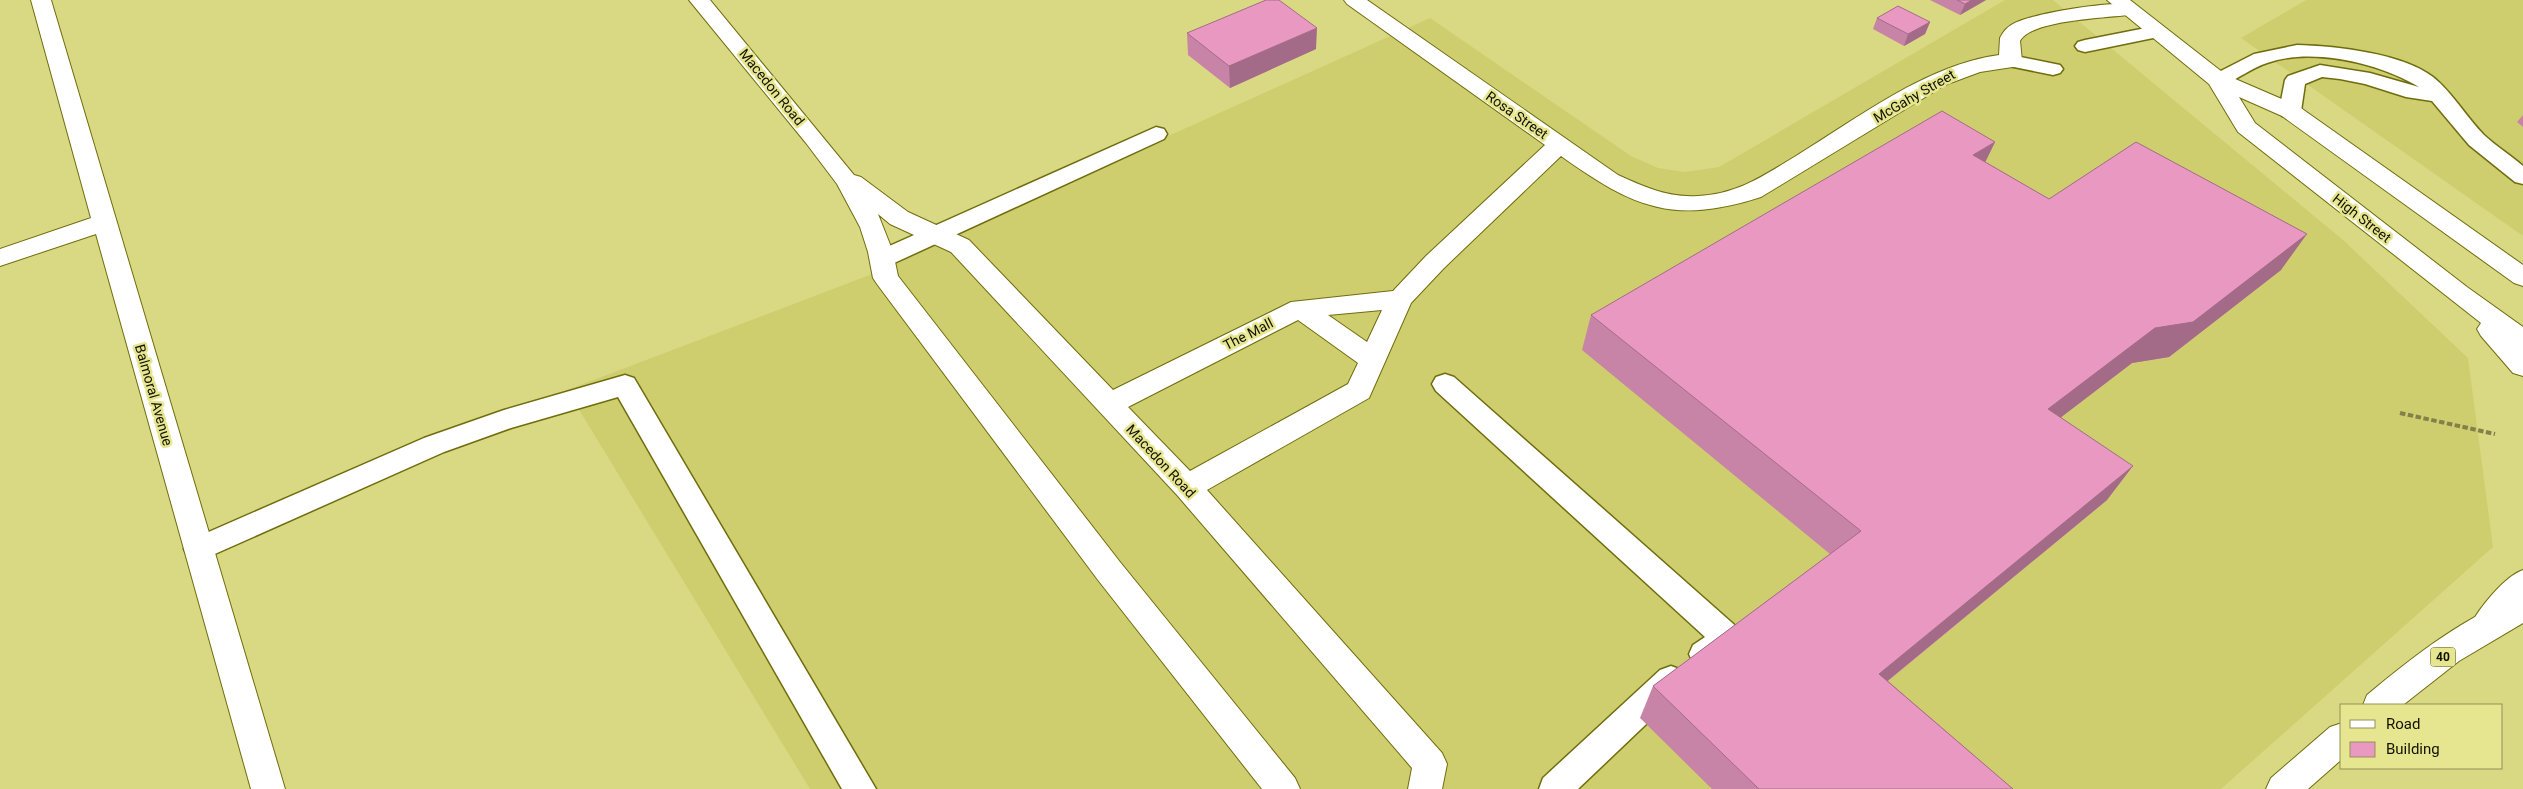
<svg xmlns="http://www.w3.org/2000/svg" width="2523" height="789" font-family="Roboto,sans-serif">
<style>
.built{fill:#cece6f}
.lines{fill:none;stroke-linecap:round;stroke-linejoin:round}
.lane-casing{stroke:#6f6d0d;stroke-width:3}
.street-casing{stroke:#6f6d0d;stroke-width:2}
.secondary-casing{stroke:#6f6d0d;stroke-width:2}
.primary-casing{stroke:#6f6d0d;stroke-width:2}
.path{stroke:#828149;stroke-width:4;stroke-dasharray:5.5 2.5;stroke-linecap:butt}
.lane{fill:#fff;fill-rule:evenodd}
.street{fill:#fff;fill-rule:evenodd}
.secondary{fill:#fff;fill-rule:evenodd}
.primary{fill:#fff;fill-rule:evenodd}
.wall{fill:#c884a6}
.shaded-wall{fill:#a36b87}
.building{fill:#e999c1;stroke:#a36b87}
.labels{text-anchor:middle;stroke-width:5;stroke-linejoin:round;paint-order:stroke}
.shield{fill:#e7e690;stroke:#53522b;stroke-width:1}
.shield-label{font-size:12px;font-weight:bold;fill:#131200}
.street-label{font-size:14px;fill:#131200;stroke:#e7e690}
</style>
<rect width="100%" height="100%" fill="#dad983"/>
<path class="built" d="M2005,0H2053L2343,240L2468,358L2493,547L2221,789H810L567,390L867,276L1115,160L1430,18L1631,156L1658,168L1685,172L1719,167Z
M2306,0H2523V236L2241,38Z"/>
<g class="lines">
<g class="lane-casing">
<path id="lane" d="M2156,26L2163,28L2166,32L2163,36L2085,52L2078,50L2075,46L2078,42L2085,40Z
M2297,45C2335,46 2402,53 2433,77C2453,93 2466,117 2484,135C2496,146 2510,155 2523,166V184L2515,182L2469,145L2432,101L2406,97L2365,84L2340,79L2322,77L2305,84L2301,111L2298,116L2290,117L2282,116L2279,111L2285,80L2288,76L2320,65L2370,73L2419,87C2379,63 2311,47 2267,63C2252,68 2239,78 2225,84L2218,86L2211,84L2208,80L2211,76L2254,54Z
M2011,55L2060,65L2063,69L2060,73L2053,75L2004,65L2001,61L2004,57Z
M1156,127L1164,129L1167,134L1164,139L892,264L884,266L876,264L872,258L876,252Z
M1445,374L1454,377L1739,629L1743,638C1738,650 1719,666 1705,667C1701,667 1697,665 1693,663L1689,654L1693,645L1705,637L1436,391L1432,384L1436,377Z
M625,375L634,378L876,789H842L618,397L511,428L444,452L208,557L198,561L188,557L184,549L188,541L424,438L504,410Z
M1671,666L1682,670L1687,680L1682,690L1578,789H1539L1543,778L1660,670Z"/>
</g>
<g class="street-casing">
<path id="street" d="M31,0H51L285,789H251L96,234L0,266V249L91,218Z
M689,0H710L854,175L861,177L908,212L969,240L1113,390L1291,302L1393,291L1426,256L1545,145L1347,4L1344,0H1367L1618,175C1644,187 1669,198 1698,196C1738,194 1763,176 1796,156C1856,119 1928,64 1999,55L2000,38C2003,32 2007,27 2013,24C2033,13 2113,0 2135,5L2138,9L2135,13L2128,15C2105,18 2031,20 2020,41L2022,61L2019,66L1980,72L1945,85L1761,197C1673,225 1634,208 1561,156L1444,268L1411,303L1369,398L1207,490L1442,753L1447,764L1442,789H1408L1412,768L1177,495L951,252L890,224L878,214L893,252L898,276L1120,562L1295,778L1300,789H1262L1098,580L877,284L873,278L868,252L860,227L837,184L806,143ZM1382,310L1367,342L1328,315ZM1298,320L1358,363L1348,384L1190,471L1128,407Z"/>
</g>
<g class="secondary-casing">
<path id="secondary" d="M2107,0H2130L2226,75L2298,106L2523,265V286L2514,283L2282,116L2239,97L2255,123L2467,287L2523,327V376L2513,373L2481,336L2477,329L2481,323L2238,132L2209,84Z
M2523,570V605C2508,622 2499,644 2475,636L2470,626C2479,608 2505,576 2523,570Z"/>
</g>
<g class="primary-casing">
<path id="primary" d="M2523,595V623L2459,661L2403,705H2363L2367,695C2414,656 2466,615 2523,595Z
M2342,723V759L2308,789H2266L2271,778L2330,727Z"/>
</g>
<path class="path" d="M2400,413L2495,434"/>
<use href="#lane" class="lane"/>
<use href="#street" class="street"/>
<use href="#secondary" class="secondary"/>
<use href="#primary" class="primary"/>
</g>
<path class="wall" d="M1930,0H1986L1960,15Z
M1877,18L1930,22L1925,34L1904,46L1873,29Z
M1187,33L1316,49L1230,88L1188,55Z
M2523,115V127L2517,122Z
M1995,142L1985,162L2049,199L2281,270L2169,357L2132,363L2061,417L2107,500L1888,681L2013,789H1712L1640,718L1653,686L1830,554L1582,350L1591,315Z"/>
<path class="shaded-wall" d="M1972,0H1986L1960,15L1965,4Z
M1930,22L1925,34L1904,46L1908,34Z
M1317,28L1316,49L1230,88L1229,66Z
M1995,142L1978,177L1973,155Z
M2307,234L2281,270L2169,357L2132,363L2026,444L2048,409L2155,328Z
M2133,466L2107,500L1858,705L1879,674Z"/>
<path class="building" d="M1266,0H1279L1317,28L1229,66L1187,33Z
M1957,0H1972L1965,4Z
M1898,6L1930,22L1908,34L1877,18Z
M1942,111L1995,142L1973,155L2049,199L2136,142L2307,234L2193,322L2155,328L2048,409L2133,466L1879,674L2013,789H1759L1653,686L1861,531L1591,315Z"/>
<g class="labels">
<rect class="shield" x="2430.5" y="647.5" width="25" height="19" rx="4"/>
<g class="shield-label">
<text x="2443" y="661">40</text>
</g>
<g class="street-label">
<text transform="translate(772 87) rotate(51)" y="5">Macedon Road</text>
<text transform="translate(1914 96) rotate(-30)" y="5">McGahy Street</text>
<text transform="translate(1517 115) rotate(35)" y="5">Rosa Street</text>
<text transform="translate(2362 218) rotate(38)" y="5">High Street</text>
<text transform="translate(1248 334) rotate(-27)" y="5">The Mall</text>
<text transform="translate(154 395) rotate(74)" y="5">Balmoral Avenue</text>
<text transform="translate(1161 461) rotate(47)" y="5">Macedon Road</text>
</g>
</g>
<rect x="2340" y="704" width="162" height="65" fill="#e7e690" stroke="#929156"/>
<rect x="2350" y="720" width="25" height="8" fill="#ffffff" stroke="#929156"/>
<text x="2386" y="729" font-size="15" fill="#131200">Road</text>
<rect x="2350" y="742" width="25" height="15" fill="#e999c1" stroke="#929156"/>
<text x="2386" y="754" font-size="15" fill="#131200">Building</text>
</svg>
